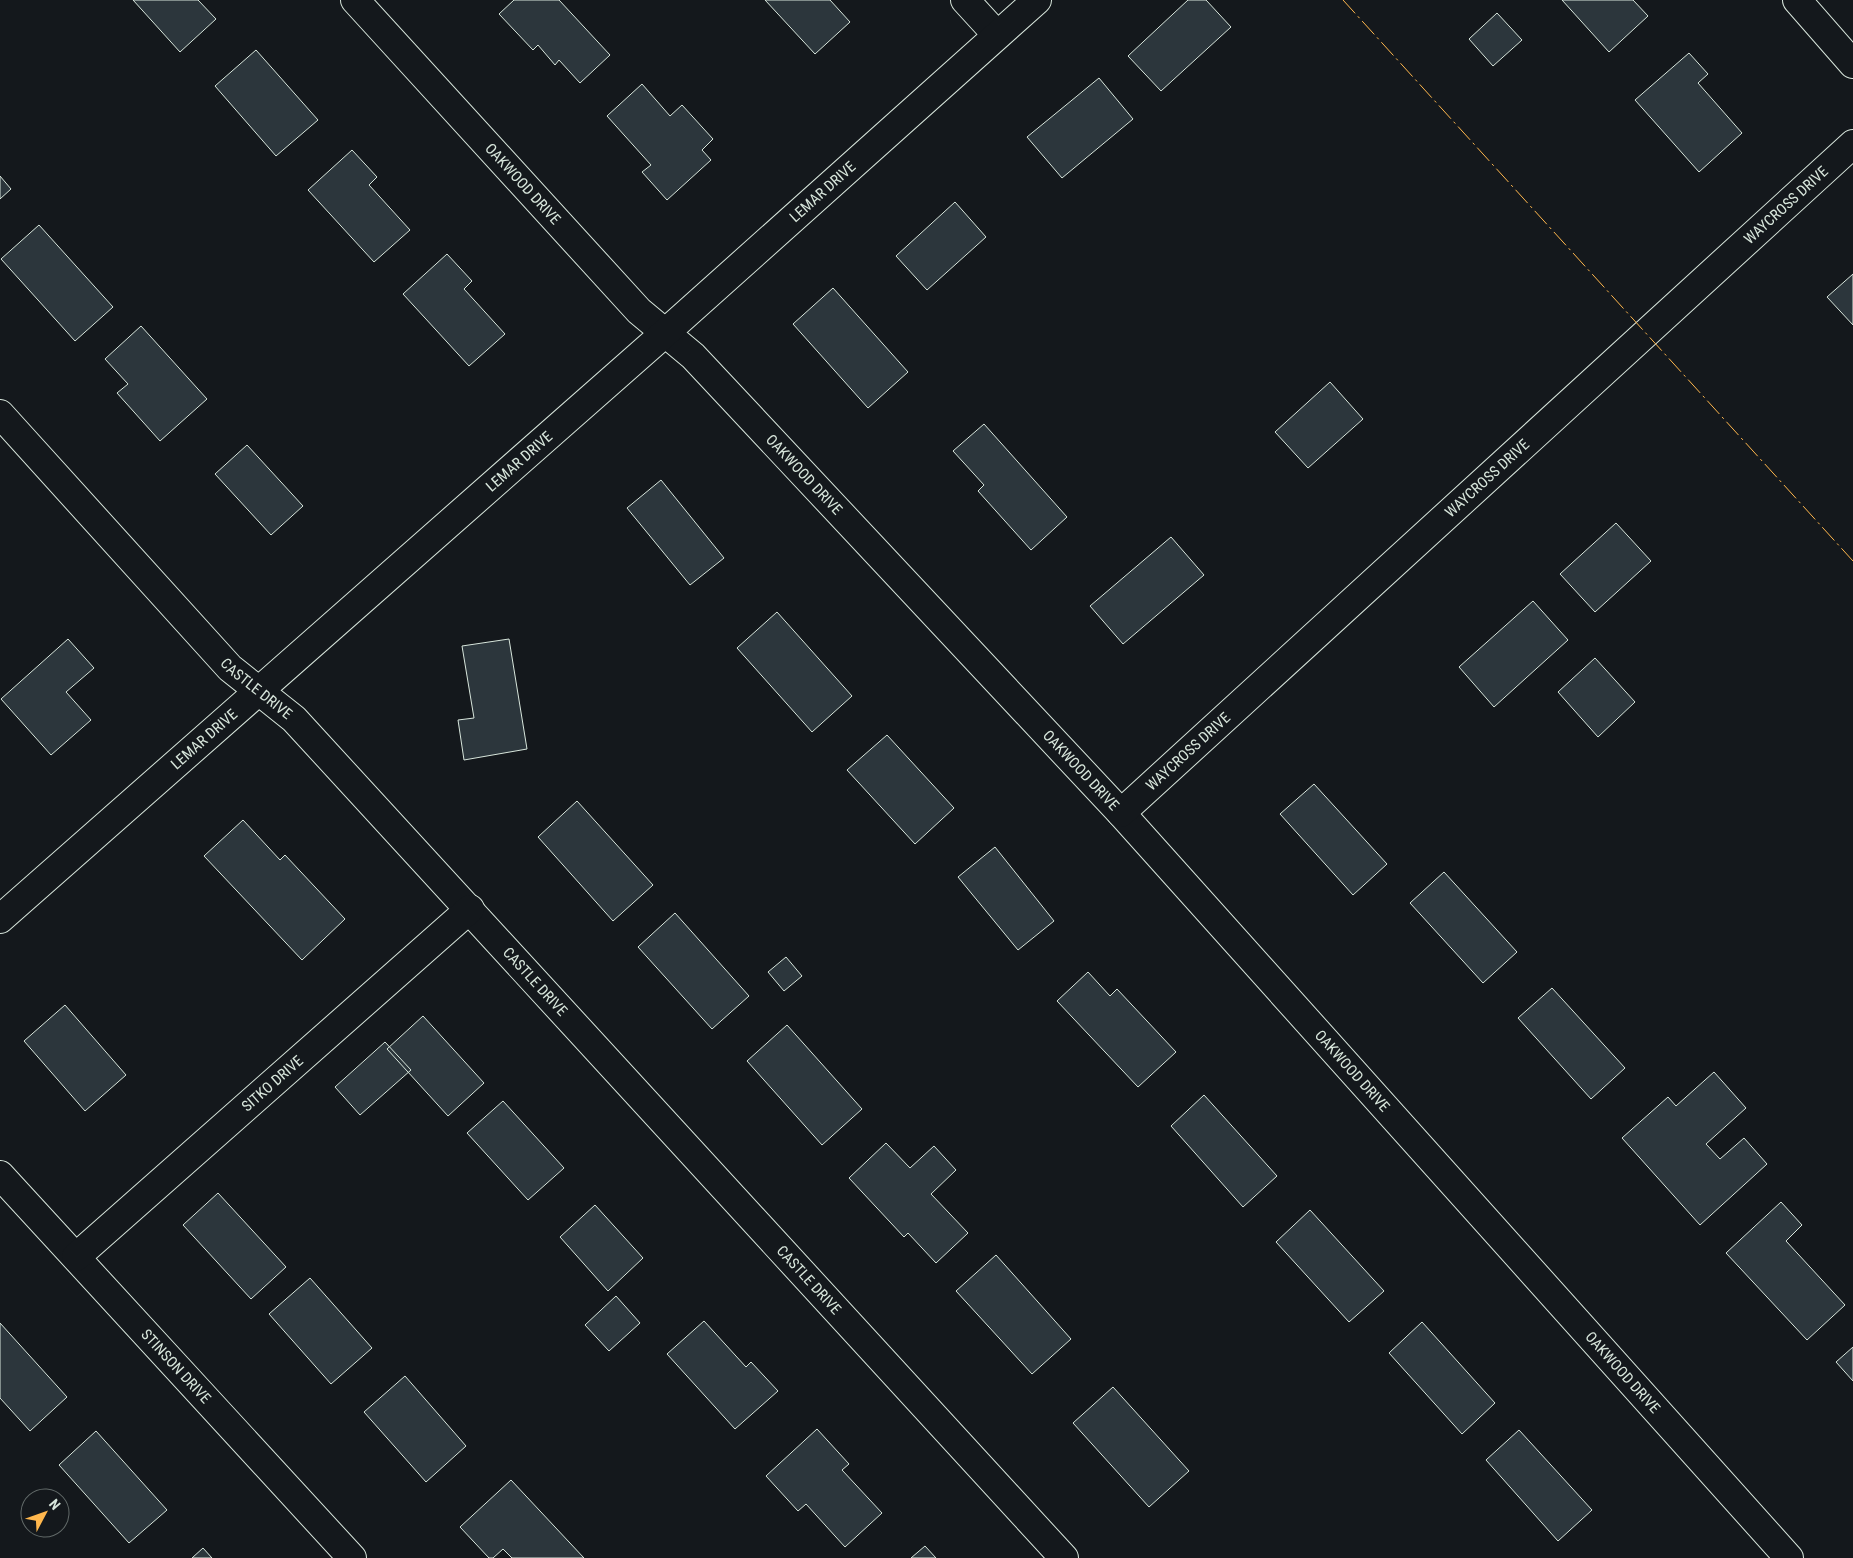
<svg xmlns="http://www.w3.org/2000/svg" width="1853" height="1558" font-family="'Roboto Condensed',sans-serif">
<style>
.building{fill:#2c363c;stroke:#d8e6dc}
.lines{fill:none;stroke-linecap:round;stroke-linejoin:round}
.minor-casing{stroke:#d8e6dc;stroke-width:30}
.minor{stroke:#14181c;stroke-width:28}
.power{stroke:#ffb74d;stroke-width:1;stroke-dasharray:18 4 2.5 4;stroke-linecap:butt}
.labels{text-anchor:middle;stroke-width:4;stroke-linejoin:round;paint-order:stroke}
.street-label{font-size:15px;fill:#d8e6dc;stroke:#14181c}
</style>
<rect width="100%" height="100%" fill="#14181c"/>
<path class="building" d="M133,0H198L216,19L180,52Z
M514,0H559L610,55L580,83L559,60L555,65L538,45L533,50L499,14Z
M765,0H830L850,22L815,54Z
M1188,0H1206L1231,27L1161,91L1128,56Z
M1562,0H1633L1648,16L1609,52Z
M1497,13L1522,40L1493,66L1469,39Z
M256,50L318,120L276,156L215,86Z
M1689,53L1708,74L1698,83L1742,133L1699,172L1635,100Z
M1099,78L1133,119L1062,178L1027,137Z
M642,84L670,116L682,105L713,139L702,150L711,160L667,200L642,172L651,165L607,116Z
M352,150L377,177L369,185L410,230L374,262L308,190Z
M0,176L11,189L0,199Z
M955,202L986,237L927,290L896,256Z
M39,225L113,307L75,341L1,259Z
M447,254L472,281L464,289L505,334L469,366L403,294Z
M1853,274V325L1827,297Z
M833,288L908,372L868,408L793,324Z
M141,326L207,399L160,441L117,393L128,384L105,359Z
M1330,382L1363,419L1308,468L1275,432Z
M984,424L1067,517L1031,550L978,491L984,485L953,451Z
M247,445L303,506L271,535L215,474Z
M661,480L724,558L690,585L627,508Z
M1616,523L1651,561L1595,612L1560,574Z
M1171,537L1204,575L1123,644L1090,606Z
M1533,601L1568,640L1494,707L1459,667Z
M777,612L852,696L812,732L737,648Z
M68,639L94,668L66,692L91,720L51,755L1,699Z
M509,639L527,749L464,760L458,720L474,718L462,646Z
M1595,658L1635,702L1598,737L1558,692Z
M887,735L954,808L915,844L847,770Z
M1314,784L1387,864L1353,895L1280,814Z
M577,801L653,885L613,921L538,837Z
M243,820L280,860L285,855L345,919L302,960L204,856Z
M995,847L1054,921L1018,950L958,877Z
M1444,872L1517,952L1483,983L1410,903Z
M675,913L749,996L712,1029L638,947Z
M786,957L802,976L784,991L768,972Z
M1088,972L1110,996L1117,989L1176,1052L1138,1087L1057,1001Z
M1552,988L1625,1068L1591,1099L1518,1018Z
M65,1005L126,1075L85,1111L24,1041Z
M423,1016L484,1083L448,1116L387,1049Z
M787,1025L862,1109L822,1145L747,1061Z
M385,1042L411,1070L360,1115L335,1087Z
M1714,1072L1746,1108L1706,1144L1720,1159L1744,1138L1767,1164L1700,1225L1622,1138L1668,1097L1676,1106Z
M1204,1095L1277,1176L1243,1207L1171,1126Z
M503,1101L564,1168L528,1200L467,1133Z
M886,1143L910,1168L934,1146L956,1170L931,1194L968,1233L936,1263L908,1233L904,1237L849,1178Z
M218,1193L286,1267L251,1299L183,1225Z
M1781,1202L1802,1225L1786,1241L1845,1305L1807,1340L1726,1253Z
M595,1205L643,1258L608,1291L560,1237Z
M1310,1210L1384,1291L1349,1322L1276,1242Z
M996,1255L1071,1339L1032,1374L956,1291Z
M310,1278L372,1348L331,1384L269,1314Z
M616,1296L640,1323L609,1351L585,1325Z
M704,1321L746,1367L751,1362L778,1391L735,1429L667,1354Z
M1422,1322L1495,1403L1462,1434L1389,1353Z
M0,1323L67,1397L30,1431L0,1398Z
M1853,1347V1381L1836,1362Z
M405,1376L466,1446L426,1482L364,1412Z
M1113,1387L1189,1471L1149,1507L1073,1423Z
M817,1429L849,1464L842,1470L882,1513L845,1547L806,1504L798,1511L766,1476Z
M1519,1430L1592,1510L1558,1541L1486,1460Z
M96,1431L167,1510L129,1543L59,1465Z
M511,1480L584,1558H512L503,1549L493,1558H489L460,1527Z
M925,1546L936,1558H911Z
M203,1548L212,1558H192Z"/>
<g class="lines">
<g class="minor-casing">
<g id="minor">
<path id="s1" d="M355,0L639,311L693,356L1121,813L1789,1558"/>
<path d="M965,0L997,35"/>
<path d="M1797,0L1853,64"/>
<path id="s2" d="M0,414L230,668L294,719L1064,1558"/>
<path id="s3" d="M1121,813L1853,144"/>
<path id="s4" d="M0,919L665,333L1037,0"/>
<path id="s5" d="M0,1175L352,1558"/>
<path id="s6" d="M76,1257L470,909"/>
</g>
</g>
<use href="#minor" class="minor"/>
<path class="power" d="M1343,0L1853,561"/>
</g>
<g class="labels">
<g class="street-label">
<text dy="5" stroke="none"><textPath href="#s1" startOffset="249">OAKWOOD DRIVE</textPath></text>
<text dy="5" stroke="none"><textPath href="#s4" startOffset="1098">LEMAR DRIVE</textPath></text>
<text dy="5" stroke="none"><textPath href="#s3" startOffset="901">WAYCROSS DRIVE</textPath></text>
<text dy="5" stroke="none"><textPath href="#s4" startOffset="692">LEMAR DRIVE</textPath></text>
<text dy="5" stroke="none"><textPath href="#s1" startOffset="654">OAKWOOD DRIVE</textPath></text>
<text dy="5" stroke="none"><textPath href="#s3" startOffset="496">WAYCROSS DRIVE</textPath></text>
<text dy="5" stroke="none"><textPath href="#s2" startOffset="376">CASTLE DRIVE</textPath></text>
<text dy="5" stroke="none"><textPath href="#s4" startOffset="272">LEMAR DRIVE</textPath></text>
<text dy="5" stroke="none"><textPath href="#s3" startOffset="91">WAYCROSS DRIVE</textPath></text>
<text dy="5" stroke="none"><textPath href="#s1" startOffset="1059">OAKWOOD DRIVE</textPath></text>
<text dy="5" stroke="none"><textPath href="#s2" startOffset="781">CASTLE DRIVE</textPath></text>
<text dy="5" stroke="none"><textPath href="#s1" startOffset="1464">OAKWOOD DRIVE</textPath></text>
<text dy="5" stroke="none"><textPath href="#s6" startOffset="262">SITKO DRIVE</textPath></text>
<text dy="5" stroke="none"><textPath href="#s2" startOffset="1186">CASTLE DRIVE</textPath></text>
<text dy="5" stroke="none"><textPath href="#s5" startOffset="260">STINSON DRIVE</textPath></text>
<text dy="5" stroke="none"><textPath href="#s1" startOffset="1869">OAKWOOD DRIVE</textPath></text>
</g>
</g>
<g transform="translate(45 1513) rotate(49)"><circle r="24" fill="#14181c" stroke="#626a69"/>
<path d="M0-4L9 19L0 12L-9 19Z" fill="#ffb74d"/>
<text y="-8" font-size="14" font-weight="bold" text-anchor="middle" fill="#d8e6dc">N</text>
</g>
</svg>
